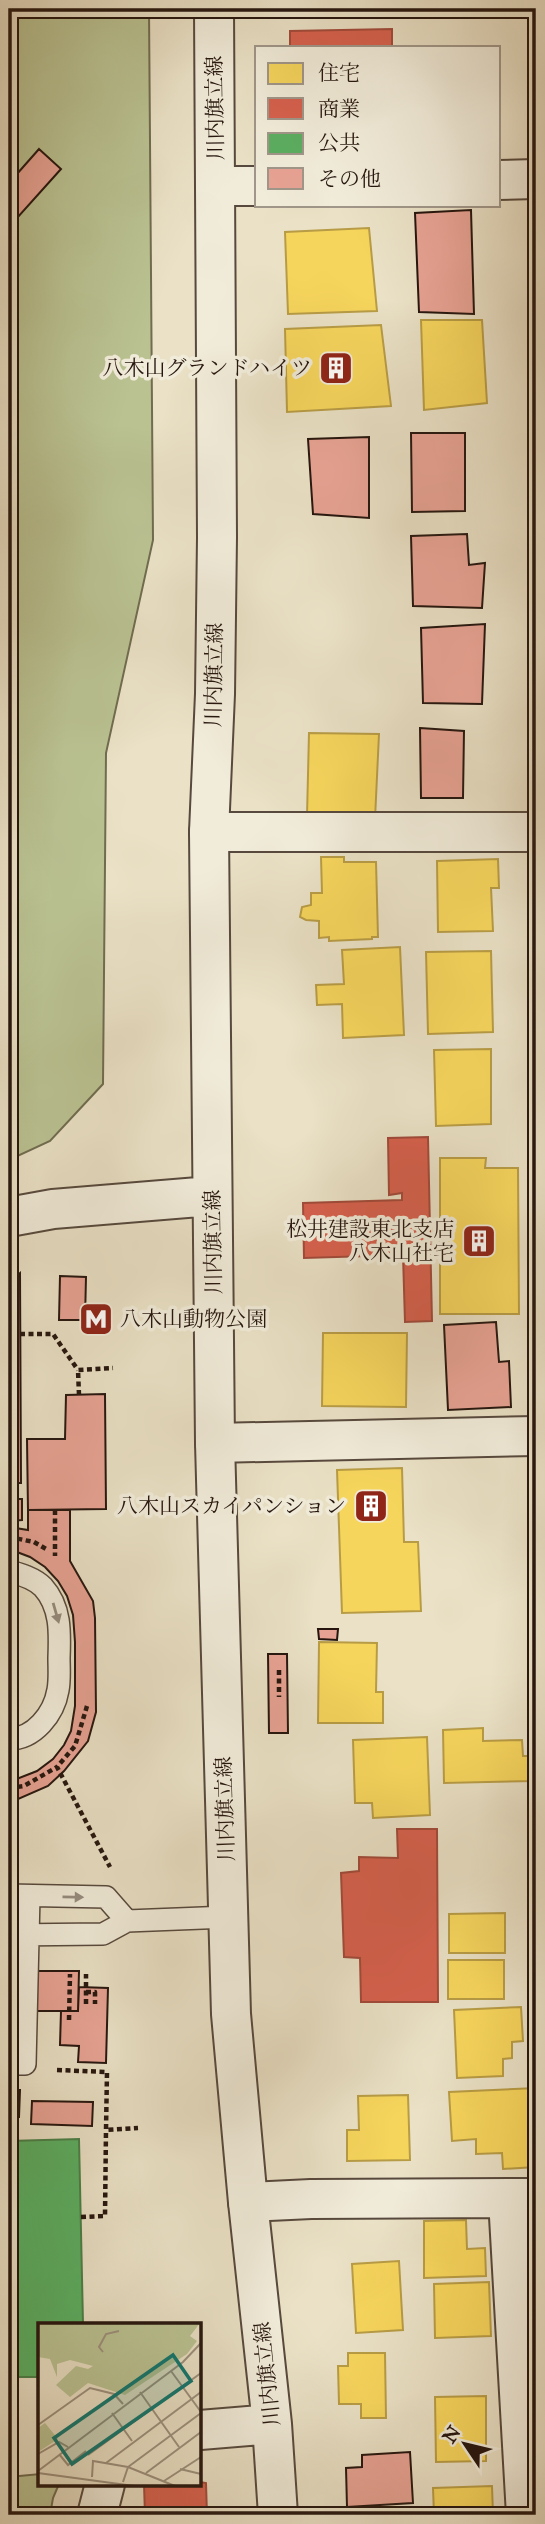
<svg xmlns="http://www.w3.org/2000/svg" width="545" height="2524" font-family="'IM FELL Great Primer','Noto Serif JP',serif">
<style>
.green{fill:#bac292;stroke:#706c50;stroke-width:2}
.homes{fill:#f6d55c;stroke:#b89c45;stroke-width:2}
.shops{fill:#d6604d;stroke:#a14a3a;stroke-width:2}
.public{fill:#5aae61;stroke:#4a8048;stroke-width:2}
.building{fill:#e7a293;stroke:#26160f;stroke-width:2}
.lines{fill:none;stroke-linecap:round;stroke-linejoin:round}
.service-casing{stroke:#57493d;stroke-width:24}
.minor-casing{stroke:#57493d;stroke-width:42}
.tertiary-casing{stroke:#57493d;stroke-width:42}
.path{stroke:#26160f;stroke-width:4.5;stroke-dasharray:5 3.5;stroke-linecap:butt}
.service{stroke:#f1ecda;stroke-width:21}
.minor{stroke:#f1ecda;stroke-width:38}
.tertiary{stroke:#f1ecda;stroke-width:38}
.oneway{fill:#968c7f}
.labels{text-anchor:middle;stroke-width:7;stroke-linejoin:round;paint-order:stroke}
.street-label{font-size:21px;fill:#26160f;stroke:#f1ecda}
.poi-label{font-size:21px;fill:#26160f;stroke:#f1ecda;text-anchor:end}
.inset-road{fill:none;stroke:#9c907d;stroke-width:2}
.view{fill:#0f766e;fill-opacity:0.15;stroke:#0f766e;stroke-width:3.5}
.inset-edge{fill:none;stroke:#26160f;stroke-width:3.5}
</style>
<rect width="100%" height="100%" fill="#eae1c6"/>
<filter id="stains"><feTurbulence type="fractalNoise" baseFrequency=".00286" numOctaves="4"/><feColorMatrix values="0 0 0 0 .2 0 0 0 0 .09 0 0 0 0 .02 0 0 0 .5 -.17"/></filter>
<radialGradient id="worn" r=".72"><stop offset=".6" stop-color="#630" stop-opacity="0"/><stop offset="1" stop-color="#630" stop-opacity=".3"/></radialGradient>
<path class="green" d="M9,9H149L153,540L106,753L103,1084L50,1141L9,1160Z
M40,2474V2484H59L53,2498L50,2515H9V2477Z"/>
<path class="homes" d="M369,228L377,311L288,314L285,232Z
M421,320H482L487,403L424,410Z
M381,325L391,406L287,412L285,329Z
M309,733L379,734L375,819L307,816Z
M321,857H344V862H376L378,937H372V939L329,941V937L319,938V921L306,920L300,917L302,907L311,905V893H322Z
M498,859L499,888H491L493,931L438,932L437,861Z
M400,947L404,1035L343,1038L342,1004L317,1005L316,985L344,984L342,950Z
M491,951L493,1032L428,1034L426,952Z
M491,1049V1124L436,1126L434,1050Z
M440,1158H486L485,1168H518L519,1314H440Z
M323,1333H407L406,1407L322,1406Z
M402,1468L404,1542H418L421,1611L342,1613L337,1470Z
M319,1642L377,1643L376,1692H383V1723H318Z
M483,1728V1741L522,1740L523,1756H534V1781L444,1783L443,1730Z
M427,1737L430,1815L373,1818L372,1803H355L353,1740Z
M505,1913V1953H449V1914Z
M448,1960H504V1999H448Z
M521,2007L523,2041L512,2042V2058L503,2059V2076L457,2078L454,2010Z
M536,2088V2167L503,2169L502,2153L476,2154V2139L452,2141L449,2092Z
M408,2095L410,2160L347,2161V2130H359L358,2096Z
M466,2220L467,2249L485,2248L486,2276L424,2278V2221Z
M399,2261L403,2330L356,2333L352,2264Z
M489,2282L491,2336L435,2338L434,2284Z
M348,2353H385L386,2418H361V2404H339L338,2366H348Z
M486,2396V2461L436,2462L435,2397Z
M492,2486L493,2515H434L433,2488Z"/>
<path class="shops" d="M392,29V47H290V31Z
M428,1137L432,1321L405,1322L403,1255L304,1258L303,1203L402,1200V1193L389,1195L388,1138Z
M397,1829H437L438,2002H361L360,1958L344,1957L341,1873L359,1871V1857L398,1858Z
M200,2482L206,2483L207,2515H145L144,2484Z"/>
<path class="public" d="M79,2139L83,2324H40V2377H18L17,2343H9V2141Z"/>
<path class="building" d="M39,149L61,169L9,227V183Z
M471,210L474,314L419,312L415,213Z
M411,433H465V511L412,512Z
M369,437V518L313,514L308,439Z
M467,534L469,565L485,563L482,608L413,606L411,536Z
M485,624L482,704L423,703L421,628Z
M420,728L464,731L463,798H421Z
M20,1273L21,1483H9V1282Z
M60,1276L86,1277L85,1320H59Z
M496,1322L499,1362L509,1361L511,1407L448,1410L444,1325Z
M105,1394L106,1509L28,1510L27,1439H65L66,1395Z
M9,1499H22V1520L9,1521Z
M28,1510H70V1561L93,1601L95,1618L96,1712L88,1741L64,1771L48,1786L9,1803V1782L37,1771L53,1759L64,1745L71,1731L75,1706V1642L73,1615L67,1596L58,1581L45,1567L30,1557L9,1549V1527L28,1530Z
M318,1629H338L337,1640L319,1639Z
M268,1654H287L288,1733H269Z
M33,1971H79L78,2011H33Z
M79,1987L108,1988L106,2063L78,2062L79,2046L60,2045L61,2011H78Z
M9,2090H20L19,2117H9Z
M32,2101L93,2102L92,2126L31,2124Z
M410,2452L413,2503L347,2507L346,2468L362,2467V2455Z"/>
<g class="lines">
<g class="service-casing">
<path id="service" d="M9,1571C20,1574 34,1578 43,1587C61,1607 60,1632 59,1658C59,1668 60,1680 58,1690C54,1714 34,1739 9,1739
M9,1895L106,1897L127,1921
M9,1935L103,1934L127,1921L228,1917
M9,2064H25L29,1896"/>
</g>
<g class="minor-casing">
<path id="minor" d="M498,180L536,179
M217,186H256
M209,832H536
M215,1443L536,1436
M508,2199L526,2515
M248,2202L311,2199L536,2198"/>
</g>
<g class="tertiary-casing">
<path id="tertiary" d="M214,9L217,537L215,694L209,832L215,1443L231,2014L248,2202L272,2424L278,2515
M9,1217L53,1209L211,1196
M200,2430L272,2424
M97,2515L105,2484"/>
</g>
<path class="path" d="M9,29V32
M9,662V672
M20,1334H53L78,1370
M79,1395L78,1370L113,1368
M55,1510V1556
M9,1537L34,1542L48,1550
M279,1670V1697
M87,1706L75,1746L57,1767L110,1867
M9,1788L24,1786L57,1767
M86,1992H95V2004
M86,2004V1974
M69,2020L70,1974
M57,2070L107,2072L106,2130L138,2128
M81,2217L105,2216L106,2130"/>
<use href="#service" class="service"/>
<use href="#minor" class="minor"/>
<use href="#tertiary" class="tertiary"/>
</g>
<defs><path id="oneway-solid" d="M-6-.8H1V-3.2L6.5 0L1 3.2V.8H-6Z" transform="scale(1.75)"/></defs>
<g class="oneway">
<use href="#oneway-solid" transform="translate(56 1613) rotate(74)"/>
<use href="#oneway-solid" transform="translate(73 1897) rotate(1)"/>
</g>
<defs>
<g id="building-square" transform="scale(1.75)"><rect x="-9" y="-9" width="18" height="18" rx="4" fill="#8f2418" stroke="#f1ecda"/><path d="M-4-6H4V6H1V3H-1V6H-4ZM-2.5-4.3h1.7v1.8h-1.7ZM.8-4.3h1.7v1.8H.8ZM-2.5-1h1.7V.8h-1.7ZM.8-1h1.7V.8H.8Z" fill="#fff"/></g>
<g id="metro-square" transform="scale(1.75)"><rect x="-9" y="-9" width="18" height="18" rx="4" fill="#8f2418" stroke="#f1ecda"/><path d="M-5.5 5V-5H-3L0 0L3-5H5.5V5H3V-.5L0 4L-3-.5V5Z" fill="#fff"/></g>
</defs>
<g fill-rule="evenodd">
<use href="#building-square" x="336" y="368"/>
<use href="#building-square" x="479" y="1241"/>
<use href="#metro-square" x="96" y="1319"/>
<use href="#building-square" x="371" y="1506"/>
</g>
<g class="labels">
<g class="street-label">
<text transform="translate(215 108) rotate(-91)" y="7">川内旗立線</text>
<text transform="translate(214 675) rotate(-89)" y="7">川内旗立線</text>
<text transform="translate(213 1242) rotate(-91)" y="7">川内旗立線</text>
<text transform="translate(225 1809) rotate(-92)" y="7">川内旗立線</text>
<text transform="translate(267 2374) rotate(-96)" y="7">川内旗立線</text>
</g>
<g class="poi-label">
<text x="312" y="375">八木山グランドハイツ</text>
<text x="454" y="1236">松井建設東北支店<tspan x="454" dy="24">八木山社宅</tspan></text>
<text x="120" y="1326" text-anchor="start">八木山動物公園</text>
<text x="346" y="1513">八木山スカイパンション</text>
</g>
</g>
<g transform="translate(38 2323)">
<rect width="163" height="163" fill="#eae1c6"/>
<path d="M0,0L60,1L162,0L152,13L159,18L149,31L87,72L50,60L32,74L18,62L38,43L50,46L55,43L32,37L19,41V54L12,36L0,34ZM7,100L20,116L0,129V105Z" fill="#bac292"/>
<path class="inset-road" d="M65,29L61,24L68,11L81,8M133,48L163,89M102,69L141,124M74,90L94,118M0,102L52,65L76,71L85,81M0,131L21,119L30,124M21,131L30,142L48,128M50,132L163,50M68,140L163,69M142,146L163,151M0,148L145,39L163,20M0,150L96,163M108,150L163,109M54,154L55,138L90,144L137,163M126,158L163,134M85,159L90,144L163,90"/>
<path class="view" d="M135,32L153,58L34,141L16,115Z"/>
<rect width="163" height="163" class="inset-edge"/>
</g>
<rect width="545" height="2524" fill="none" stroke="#eae1c6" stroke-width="35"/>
<rect x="10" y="10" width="524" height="2503" fill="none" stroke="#26160f" stroke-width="3.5"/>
<rect x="18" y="18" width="510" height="2489" fill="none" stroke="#26160f" stroke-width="2"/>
<rect x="255" y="46" width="245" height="161" fill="#f1ecda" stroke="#a09689" stroke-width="2"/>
<rect x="268" y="63" width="35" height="21" fill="#f6d55c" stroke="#a09689" stroke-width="2"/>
<text x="318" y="80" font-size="21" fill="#26160f">住宅</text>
<rect x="268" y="98" width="35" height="21" fill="#d6604d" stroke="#a09689" stroke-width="2"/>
<text x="318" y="116" font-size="21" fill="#26160f">商業</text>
<rect x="268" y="133" width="35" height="21" fill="#5aae61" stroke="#a09689" stroke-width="2"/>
<text x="318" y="150" font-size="21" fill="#26160f">公共</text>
<rect x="268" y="168" width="35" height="21" fill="#e7a293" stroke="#a09689" stroke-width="2"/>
<text x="318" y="186" font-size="21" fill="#26160f">その他</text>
<g transform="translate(465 2444) rotate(305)" stroke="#f1ecda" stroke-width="5" paint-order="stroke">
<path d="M0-5L12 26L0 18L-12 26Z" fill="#26160f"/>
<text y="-10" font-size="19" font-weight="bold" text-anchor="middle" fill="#26160f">N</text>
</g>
<rect width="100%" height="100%" filter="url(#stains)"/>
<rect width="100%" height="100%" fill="url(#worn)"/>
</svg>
